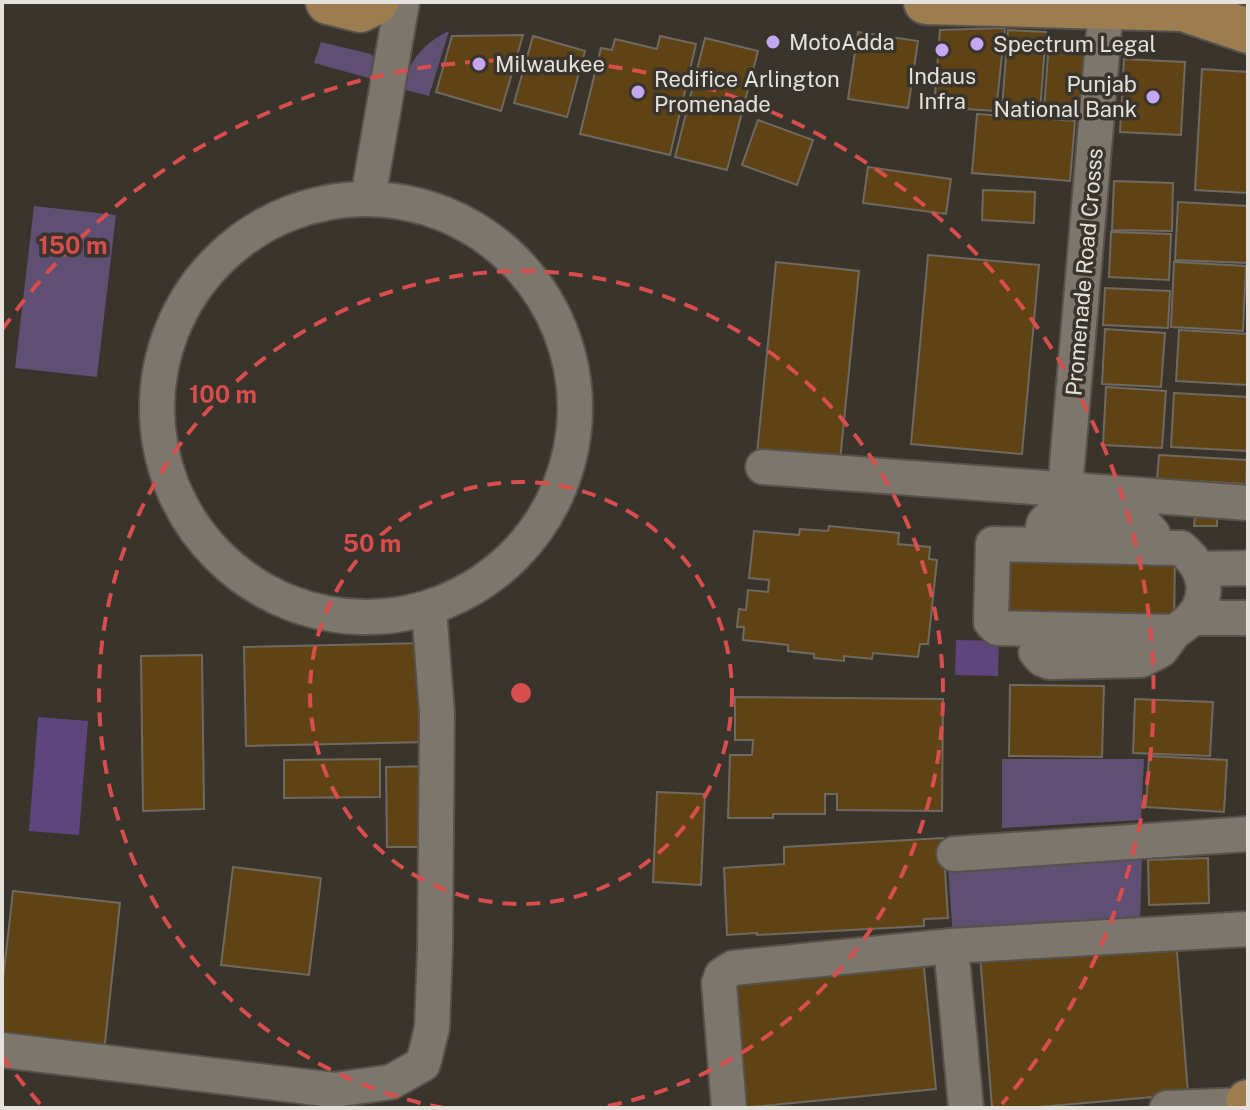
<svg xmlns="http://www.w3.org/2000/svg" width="1250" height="1110" font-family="'Public Sans',sans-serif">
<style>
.green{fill:#5e4f73}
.water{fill:#5e467d}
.building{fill:#604315;stroke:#6f6960;stroke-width:2}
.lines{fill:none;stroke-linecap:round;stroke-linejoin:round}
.minor-casing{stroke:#57524c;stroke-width:38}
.major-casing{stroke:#57524c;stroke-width:48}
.minor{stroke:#7d766d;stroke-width:34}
.major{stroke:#9b7d50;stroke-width:44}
.ring{fill:none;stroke:#d94d4c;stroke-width:4;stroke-dasharray:14 10}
.poi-dot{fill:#c5a6f1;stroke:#39342c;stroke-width:3}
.labels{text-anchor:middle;stroke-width:7;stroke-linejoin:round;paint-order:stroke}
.poi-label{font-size:22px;fill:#e5e1dc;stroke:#39342c;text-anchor:start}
.street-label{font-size:22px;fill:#e5e1dc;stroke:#39342c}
.centre{fill:#d94d4c;stroke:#39342c;stroke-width:4}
.ring-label{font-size:24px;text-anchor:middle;font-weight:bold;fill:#d94d4c;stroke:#39342c;stroke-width:7;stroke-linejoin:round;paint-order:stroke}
</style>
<rect width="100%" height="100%" fill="#39342c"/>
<path class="green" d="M449,31L429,96L402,89C409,61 423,43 449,31Z
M321,42L371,54L375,59L376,80L314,63Z
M34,206L116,215L97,377L15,368Z
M1002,759H1144L1141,820L1002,828Z
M1142,853L1140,922L953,939L948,865Z"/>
<path class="water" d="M956,640L999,641L998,676L955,675Z
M38,717L88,721L79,835L29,831Z"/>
<path class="building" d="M1005,28L996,111L934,107L940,30Z
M1008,30L1046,32L1040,111L1002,108Z
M858,32L918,41L908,108L848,99Z
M523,35L501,111L436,92L452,36Z
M533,36L585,51L567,117L514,103Z
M660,36L696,44L670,155L580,134L601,48L612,50L615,39L657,49Z
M705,38L758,51L727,170L675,157Z
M1049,41L1089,44L1084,113L1044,110Z
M1124,59L1185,62L1181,135L1120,132Z
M1202,69L1248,72V193L1195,190Z
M977,114L1075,121L1070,181L972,173Z
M758,120L813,140L797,185L742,165Z
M868,167L951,179L946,214L863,203Z
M1114,181L1173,183L1172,231L1112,230Z
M983,190L1035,192L1034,223L982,220Z
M1178,202L1248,206V263L1175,260Z
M1111,232L1171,234L1169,280L1109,277Z
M928,255L1039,265L1022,454L911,444Z
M776,262L859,271L840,461L757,453Z
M1174,262L1246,266L1243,331L1171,327Z
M1105,288L1170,291L1168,328L1103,325Z
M1105,329L1165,333L1161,387L1102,384Z
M1179,330L1248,334V385L1176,381Z
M1106,387L1166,391L1162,448L1103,445Z
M1174,393L1248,397L1247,451L1171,447Z
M1159,455L1247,460L1246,484L1157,479Z
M1195,515L1217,516V526H1194Z
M829,526L899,533L898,544L930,547L929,559L937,560L928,644H920L918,657L873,653L872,659L844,656V661L814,658V654L788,651V645L743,640L744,627H737L739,609L746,610L748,590L768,592L769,580L749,578L754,531L799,535L800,529L828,531Z
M1001,551L1175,554L1174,628L999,624Z
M426,643L428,742L246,746L244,647Z
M202,655L204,809L143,811L141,656Z
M1010,685L1104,686L1102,757L1009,756Z
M735,697L943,699L942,811L837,810V794H825V814H773V818H728L730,755H752L753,740H735Z
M1135,699L1213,702L1210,756L1133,753Z
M1149,756L1227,760L1224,812L1146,807Z
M380,759V797L284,798V760Z
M432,766L433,847H387L386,767Z
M657,792L705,794L701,885L653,882Z
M943,838L948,918L924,919V926L757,935V933L727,935L724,868L784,864V847Z
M1208,858L1209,903L1149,905L1148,860Z
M233,867L321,878L309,975L221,965Z
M13,891L120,903L104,1052L2,1041V988Z
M1176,939L1188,1094L1027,1108H992L980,955Z
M923,958L936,1089L741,1108L728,978Z"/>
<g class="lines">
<g class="minor-casing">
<path id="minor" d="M368,198L402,2
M157 408a209 209 0 1 1 418 0a209 209 0 1 1-418 0Z
M763,467L1248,503
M1065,489L1106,7
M1042,532L1044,523L1051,516L1141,520L1153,534L1154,548
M993,544L1181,548C1213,575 1211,610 1174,632L997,628L991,622Z
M1200,569L1248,568
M1193,618H1248
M1036,652L1042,659L1050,662L1141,660L1161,650L1174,632
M954,854L1248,834
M951,946L966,1108
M2,1050L334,1090L391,1082L423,1064L432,1028L435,948L437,714L429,609
M729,1108L719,983L722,975L733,968L951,946L1248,929
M1167,1108L1248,1105"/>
</g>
<g class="major-casing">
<path id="major" d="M328,2L360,10L376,2
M926,2L1183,9L1211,2
M1183,9L1248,31
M1248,1108V1102"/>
</g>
<use href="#minor" class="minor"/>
<use href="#major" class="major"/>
</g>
<g class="ring">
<circle cx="521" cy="693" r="211"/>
<path d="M444 1108A422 422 0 1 1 598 1108"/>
<path d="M40 1104A633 633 0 0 1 2 1056M2 330A633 633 0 1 1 1002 1104"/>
</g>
<g class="poi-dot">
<circle cx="773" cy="42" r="8"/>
<circle cx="977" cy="44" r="8"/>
<circle cx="942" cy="50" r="8"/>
<circle cx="479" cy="64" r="8"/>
<circle cx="638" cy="92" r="8"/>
<circle cx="1153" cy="97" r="8"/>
</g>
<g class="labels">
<g class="poi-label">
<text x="789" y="50">MotoAdda</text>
<text x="993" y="52">Spectrum Legal</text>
<text x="495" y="72">Milwaukee</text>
<text x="942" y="84" text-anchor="middle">Indaus<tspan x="942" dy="25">Infra</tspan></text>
<text x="654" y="87">Redifice Arlington<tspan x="654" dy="25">Promenade</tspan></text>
<text x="1137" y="92" text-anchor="end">Punjab<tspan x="1137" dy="25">National Bank</tspan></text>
</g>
<g class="street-label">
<text transform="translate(1084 272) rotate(-85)" y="8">Promenade Road Crosss</text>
</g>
</g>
<circle cx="521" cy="693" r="12" class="centre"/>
<g class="ring-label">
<text x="73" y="254">150 m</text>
<text x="223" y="403">100 m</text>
<text x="372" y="552">50 m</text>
</g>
<rect width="1250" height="1110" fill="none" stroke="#e5e1dc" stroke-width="8"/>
</svg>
